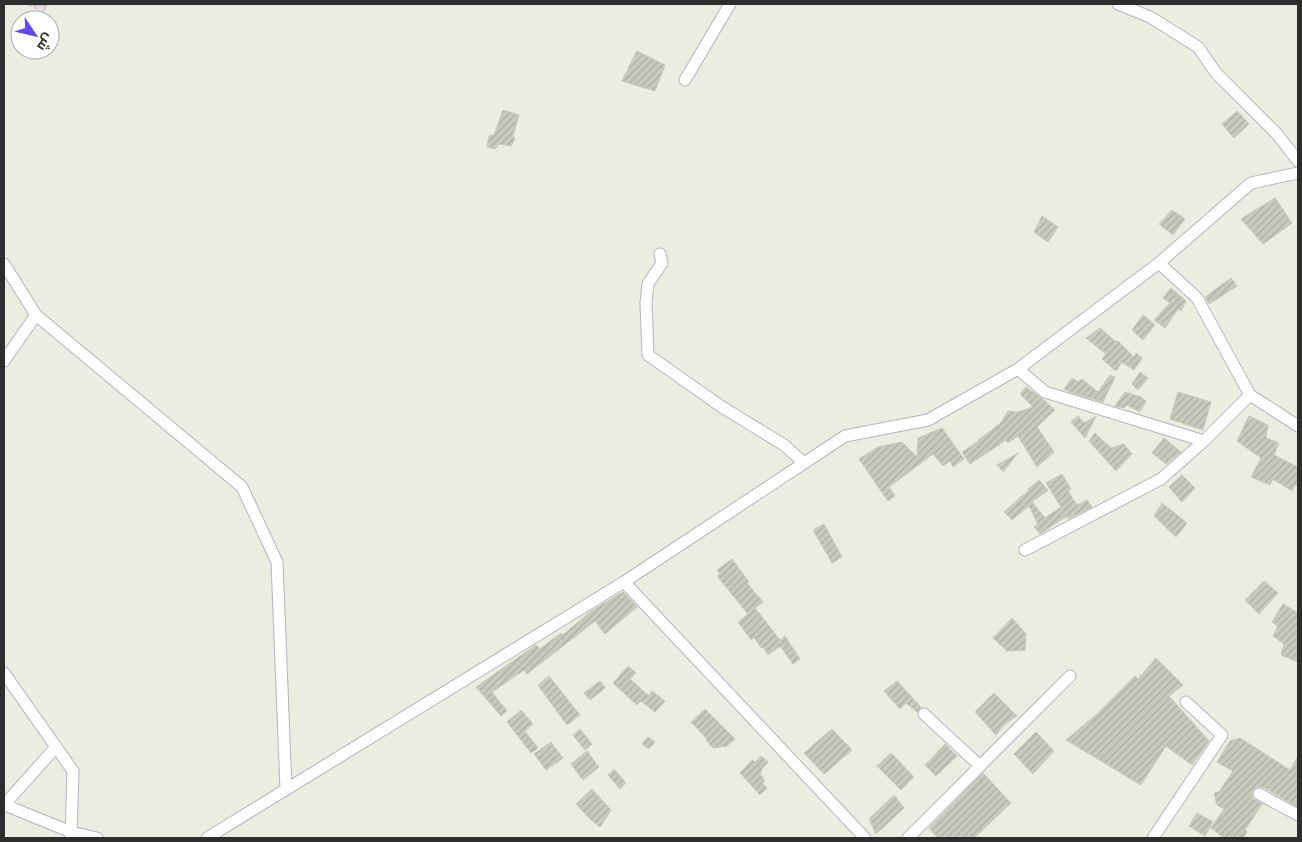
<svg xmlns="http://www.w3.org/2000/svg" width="1302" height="842" font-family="Lato,Cairo,sans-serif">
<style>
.industrial{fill:url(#industrial-grid)}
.building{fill:url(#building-hatch);stroke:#c9c9b9}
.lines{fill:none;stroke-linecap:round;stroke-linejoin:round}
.minor-casing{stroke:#b5b3bf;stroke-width:13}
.minor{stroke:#fff;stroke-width:11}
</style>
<defs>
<pattern id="industrial-grid" width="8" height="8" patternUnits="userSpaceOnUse" patternTransform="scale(1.25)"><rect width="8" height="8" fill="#e4e0e6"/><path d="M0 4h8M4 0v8" fill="none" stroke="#c4c0c6"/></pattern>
<pattern id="building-hatch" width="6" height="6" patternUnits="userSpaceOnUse" patternTransform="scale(1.25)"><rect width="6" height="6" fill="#c9c9be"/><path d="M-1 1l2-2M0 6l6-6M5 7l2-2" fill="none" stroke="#adada4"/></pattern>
</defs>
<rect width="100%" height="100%" fill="#edece0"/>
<path class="industrial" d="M24,4H50L43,13Z"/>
<path class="building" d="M637,51L665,65L655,91L622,81Z
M503,110L519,115L513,136L515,139L511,146L499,144L495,149L487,147L489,136L494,135Z
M1237,111L1249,124L1234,138L1222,124Z
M1275,198L1292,223L1263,244L1241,219Z
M1172,210L1185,219L1173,235L1159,224Z
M1042,216L1058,227L1048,242L1034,232Z
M1231,278L1237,286L1209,304L1205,297Z
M1171,288L1186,301L1181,311L1178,309L1165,328L1154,320L1170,303L1163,298Z
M1143,315L1155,325L1143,340L1132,330Z
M1100,328L1116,342L1118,341L1134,357L1136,353L1142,358L1134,370L1122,362L1116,371L1102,359L1106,354L1086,338Z
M1140,372L1148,378L1138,390L1132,384Z
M1110,375L1115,377L1103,402L1070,392L1064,389L1072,378L1078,382L1082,379L1098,392Z
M1026,387L1044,400L1055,410L1037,427L1054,452L1037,467L1018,436L1008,443L1006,440L970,464L962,452L979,441L978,440L1001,423L1008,411L1018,412L1033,407L1020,394Z
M1125,392L1141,397L1146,401L1140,412L1127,405L1124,408L1115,406Z
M1178,392L1211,402L1203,430L1170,419Z
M1078,416L1084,423L1096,416L1085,438L1071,422Z
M1249,416L1268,425L1266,438L1279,443L1274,455L1298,467V486L1295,485L1292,491L1273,479L1270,485L1251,477L1261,458L1237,441Z
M942,428L964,459L953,467L950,461L943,466L933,454L889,487L895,496L888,501L859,459L878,447L902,442L917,457L918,438Z
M1095,433L1111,448L1124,444L1132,454L1116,471L1089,441Z
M1164,438L1181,452L1166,464L1152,453Z
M1018,453L1003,472L997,465Z
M1062,474L1071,489L1068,491L1077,505L1087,500L1092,507L1068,519L1067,516L1040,534L1034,527L1038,524L1029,506L1012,520L1004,512L1029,490L1028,489L1039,480L1048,490L1032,502L1045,518L1061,507L1046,483Z
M1182,475L1195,488L1182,502L1169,487Z
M1162,503L1187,523L1176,537L1154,516Z
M824,524L842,557L832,563L813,530Z
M732,559L749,582L747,583L763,602L755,608L780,640L785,636L800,659L793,664L780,646L768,655L763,647L761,648L754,637L751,640L738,622L748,614L717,576L720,574L717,570Z
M1264,581L1278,593L1259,614L1245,600Z
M623,592L637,607L605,634L595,621L527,674L524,670L492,692L507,711L501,716L476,687L536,645L540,649L561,633L563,635L591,611Z
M1283,604L1298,613V662L1281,655L1284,644L1273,636L1278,626L1272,622Z
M1012,618L1026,634L1025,650L1007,651L993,638Z
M1156,658L1183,685L1169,696L1209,741L1192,765L1166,746L1141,785L1066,740L1097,714L1135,676L1138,679Z
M628,666L636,673L630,679L649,696L652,691L665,701L655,712L641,701L637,705L613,683Z
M549,676L580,715L567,725L538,685Z
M600,681L605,688L590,700L584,693Z
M897,681L921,707L917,712L906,703L900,709L884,691Z
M994,693L1017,716L1006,723L996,735L975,712Z
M705,709L735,739L727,746L713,748L706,740L707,739L691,722Z
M521,710L533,724L525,731L538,748L531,753L507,722Z
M580,729L592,744L585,750L573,735Z
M832,729L852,750L824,774L804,753Z
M1036,732L1054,751L1033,774L1014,754Z
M648,737L655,742L649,749L642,744Z
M1240,738L1290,770L1298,756V807L1263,787H1256L1252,791V798L1262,804L1245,830L1247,832L1243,838H1224L1211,828L1224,809L1217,805L1214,793L1219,792L1233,771L1217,762L1230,741Z
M551,742L563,758L546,770L534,754Z
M945,744L957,756L936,776L925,765Z
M587,751L599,767L583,780L571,764Z
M891,753L914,777L901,790L877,766Z
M761,756L768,762L761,770L762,771L760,774L765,781L762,783L767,788L760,795L740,773L752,760L755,762Z
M614,769L626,783L620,789L608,775Z
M983,773L1011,803L974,838H938L929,828Z
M592,789L611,810L600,827L591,820L576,804Z
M894,795L904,808L876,834L869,819Z
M1197,813L1213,822L1205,836L1189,826Z"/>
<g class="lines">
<g class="minor-casing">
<path id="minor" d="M1118,4L1150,17L1198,47L1216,73L1277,134L1298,161
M685,80L730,4
M660,254L662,263L648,284L646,303L648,355L722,407L784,445L804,463
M1159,263L1197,298L1250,395L1298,426
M4,264L36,315L242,487L277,562L286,789
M4,361L36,315
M1018,369L1045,392L1204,441L1250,395
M1025,550L1161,479L1204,441
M624,582L865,838
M4,673L73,771L71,838
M924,714L980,766
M1259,794L1298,815
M4,805L56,747
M4,806L5,805L71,832L97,838
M207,838L624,582L845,436L928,420L1018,369L1159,263L1251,183L1298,173
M908,838L1070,676
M1153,838L1222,735L1186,702"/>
</g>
<use href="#minor" class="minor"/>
</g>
<rect width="1302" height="842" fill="none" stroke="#2d2d2d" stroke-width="10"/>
<g transform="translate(35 35) rotate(125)"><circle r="24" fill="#ffffff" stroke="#ababab"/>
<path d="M0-4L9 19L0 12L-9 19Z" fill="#6249f1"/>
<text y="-8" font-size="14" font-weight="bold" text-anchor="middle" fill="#2d2d2d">ش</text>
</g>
</svg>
